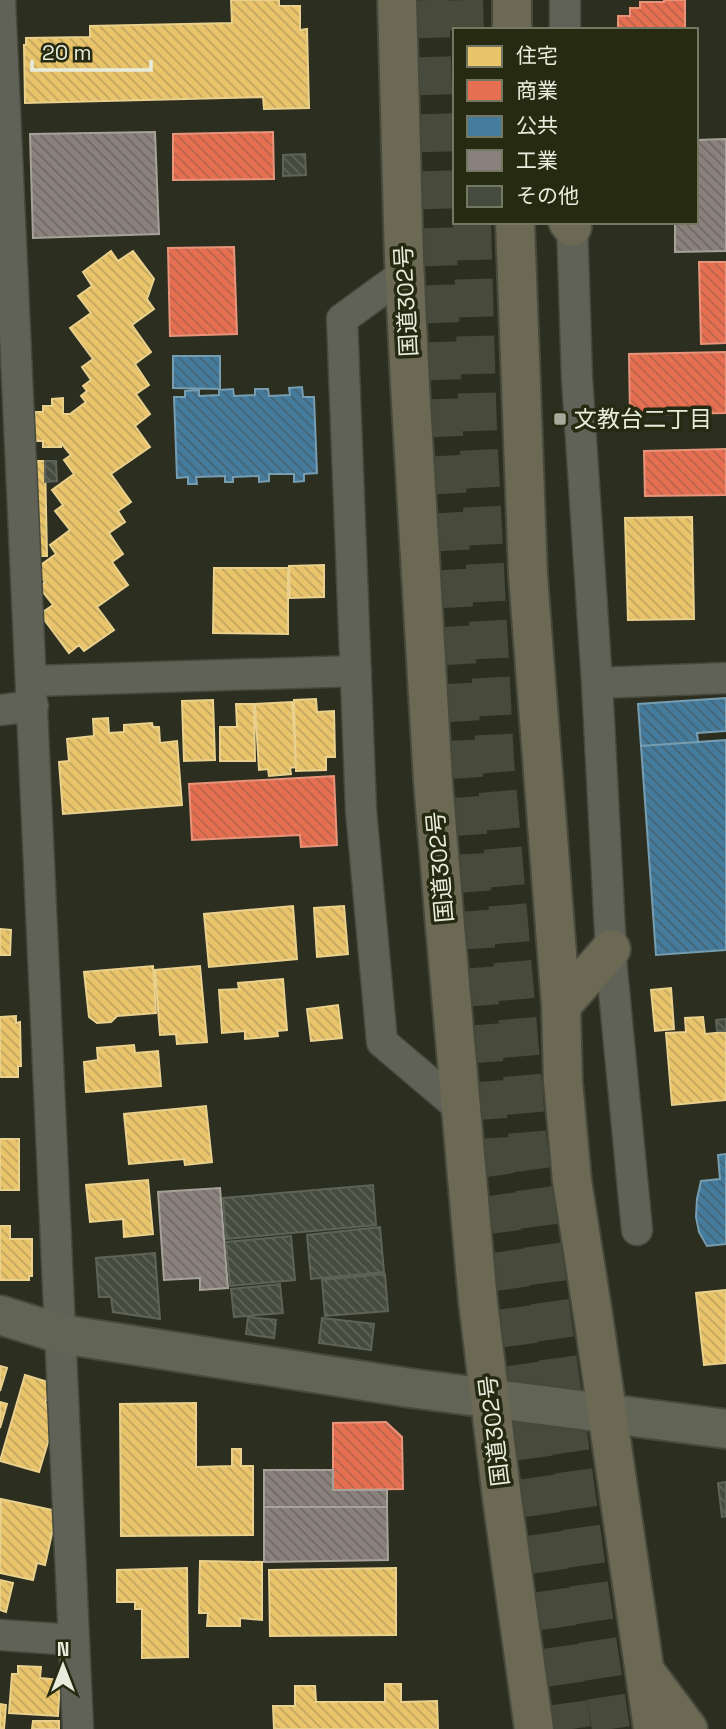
<svg xmlns="http://www.w3.org/2000/svg" width="726" height="1729" font-family="'Space Grotesk','Noto Sans JP',sans-serif">
<style>
.homes{fill:url(#homes-back-hatch);stroke:#e9d08c;stroke-width:2}
.shops{fill:url(#shops-back-hatch);stroke:#e7947b;stroke-width:2}
.public{fill:url(#public-back-hatch);stroke:#769db0;stroke-width:2}
.industry{fill:url(#industry-back-hatch);stroke:#a6a199;stroke-width:2}
.building{fill:url(#building-back-hatch);stroke:#5e6358;stroke-width:2}
.lines{fill:none;stroke-linecap:round;stroke-linejoin:round}
.highway-tunnel{stroke:#484a3c;stroke-width:38;stroke-dasharray:38 19;stroke-linecap:butt}
.street-casing{stroke:#46493c;stroke-width:33}
.secondary-casing{stroke:#46493c;stroke-width:42}
.highway-casing{stroke:#46493c;stroke-width:42}
.street{stroke:#606257;stroke-width:30}
.secondary{stroke:#626456;stroke-width:38}
.highway{stroke:#6b6953;stroke-width:38}
.poi-dot{fill:#a6aa9a;stroke:#262a11;stroke-width:2.5}
.labels{text-anchor:middle;stroke-width:7;stroke-linejoin:round;paint-order:stroke}
.street-label{font-size:23px;fill:#e8ecdc;stroke:#262a11}
.poi-label{font-size:23px;fill:#e8ecdc;stroke:#262a11;text-anchor:start}
</style>
<defs>
<pattern id="homes-back-hatch" width="6" height="6" patternUnits="userSpaceOnUse" patternTransform="scale(1.75)"><rect width="6" height="6" fill="#e9c46a"/><path d="M-1 5l2 2M0 0l6 6M5-1l2 2" fill="none" stroke="#c0a560"/></pattern>
<pattern id="shops-back-hatch" width="6" height="6" patternUnits="userSpaceOnUse" patternTransform="scale(1.75)"><rect width="6" height="6" fill="#e76f51"/><path d="M-1 5l2 2M0 0l6 6M5-1l2 2" fill="none" stroke="#b7634c"/></pattern>
<pattern id="public-back-hatch" width="6" height="6" patternUnits="userSpaceOnUse" patternTransform="scale(1.75)"><rect width="6" height="6" fill="#457b9d"/><path d="M-1 5l2 2M0 0l6 6M5-1l2 2" fill="none" stroke="#456474"/></pattern>
<pattern id="industry-back-hatch" width="6" height="6" patternUnits="userSpaceOnUse" patternTransform="scale(1.75)"><rect width="6" height="6" fill="#8a817c"/><path d="M-1 5l2 2M0 0l6 6M5-1l2 2" fill="none" stroke="#6f6a65"/></pattern>
<pattern id="building-back-hatch" width="6" height="6" patternUnits="userSpaceOnUse" patternTransform="scale(1.75)"><rect width="6" height="6" fill="#454b3e"/><path d="M-1 5l2 2M0 0l6 6M5-1l2 2" fill="none" stroke="#606559"/></pattern>
</defs>
<rect width="100%" height="100%" fill="#2c2e20"/>
<path class="homes" d="M231,0H279V6H300V30L307,29L309,108L264,109L263,97L25,103L24,45H26V38L90,37V26L232,23Z
M111,251L118,261L133,251L154,279L147,299L154,309L132,325L151,352L135,364L149,385L136,394L150,414L135,426L150,447L111,474L131,502L118,511L125,522L109,533L123,554L112,562L128,585L97,607L114,630L84,651L79,645L69,653L40,614L53,605L39,587L45,582L35,569L56,554L50,545L70,530L55,511L63,505L52,490L74,474L64,460L71,455L61,443V447H43V441H35V412H43V406H52V399L63,398V414H70L86,402L81,396L87,391L83,386L91,380L82,367L93,359L70,328L91,313L78,296L92,286L83,272Z
M33,461H45L47,556H36Z
M692,517L694,619L628,620L625,518Z
M324,565V597L290,598L289,566Z
M214,568H288V634L213,633Z
M316,699L317,712L334,711L335,757H326V770L296,771L294,700Z
M213,700L215,760L184,761L182,701Z
M292,702L296,767L290,768L291,774L269,776L268,769L259,770L255,704Z
M236,704H254L255,761H220V727H237Z
M108,718L109,733L124,732V725L152,723L153,727H159L160,743L177,741L182,805L63,814L59,762L69,761L67,739L94,736L93,719Z
M293,906L297,959L209,967L204,914Z
M344,906L348,954L317,957L314,908Z
M0,929L11,930L10,955H0Z
M153,966L156,1013L117,1016L111,1022L97,1023L89,1017L84,972Z
M200,966L207,1042L177,1044L176,1034L160,1035L155,970Z
M283,979L287,1030L277,1031L278,1036L245,1039V1031L222,1033L219,990L239,989L238,983Z
M671,988L674,1029L655,1031L651,990Z
M338,1005L342,1038L311,1041L307,1009Z
M16,1016V1023L20,1022L21,1066H18V1077H0V1017Z
M703,1017L705,1034L726,1032V1100L672,1105L666,1033L686,1032L685,1018Z
M134,1045L135,1053L158,1051L161,1086L86,1092L84,1062L98,1060L97,1048Z
M206,1106L212,1162L185,1165L184,1159L129,1164L124,1114Z
M0,1139H19V1190H0Z
M148,1180L153,1234L124,1237L123,1219L90,1222L86,1185Z
M0,1226H10V1239H32V1276H29V1280H0Z
M726,1290V1363L704,1365L696,1293Z
M0,1366L7,1368L0,1391Z
M25,1375L51,1383L45,1404L53,1406L48,1421L54,1422L39,1472L0,1461Z
M0,1402L7,1404L0,1428Z
M196,1403V1467L232,1466V1449H241V1466H253V1535L121,1536L120,1404Z
M1,1499L57,1511L45,1565L37,1563L33,1580L0,1573Z
M200,1561L262,1562V1620L240,1618V1626H207L208,1613H199Z
M187,1568L188,1657L142,1658V1609H135V1602H117V1570Z
M396,1568V1635L270,1636L269,1570Z
M0,1580L13,1583L6,1612L0,1610Z
M18,1666L41,1667L40,1678L60,1680L58,1716L9,1713L12,1674H18Z
M385,1684H401V1702L437,1701L438,1729H274L273,1706H295V1686H315L316,1702H385Z
M0,1704L6,1705L4,1729H0Z
M33,1721H59V1729H32Z"/>
<path class="shops" d="M664,0H685V30H618V16H630V8H640V2H664Z
M273,132L274,179L173,180V134Z
M234,247L237,334L170,336L168,248Z
M699,262H726V343L701,344Z
M726,352V413L630,415L629,354Z
M726,449V495L645,496L644,451Z
M334,776L337,845L301,847L300,835L192,840L189,784Z
M386,1422L402,1437L403,1489L333,1490V1423Z"/>
<path class="public" d="M173,356H220V389L173,388Z
M302,387L303,397H314L317,473L304,474V481L294,482V474H269V481L259,482V476L233,477V482H225V476L196,477L197,484H188V477L177,478L174,397H185V391L199,390V396L219,395V390L233,389L234,396L255,395V389H268L269,396L290,395L289,388Z
M726,698V731L697,733L698,742L641,746L638,704Z
M726,740V950L656,955L641,746Z
M726,1154V1244L707,1246L699,1232L696,1217L697,1199L701,1181L720,1179L718,1155Z"/>
<path class="industry" d="M155,132L159,234L33,238L30,134Z
M726,139V251L675,252V222H696V140Z
M220,1188L228,1288L200,1290V1278L164,1280L158,1192Z
M264,1470H333V1490H387V1507H264Z
M264,1507H387L388,1560L264,1562Z"/>
<path class="building" d="M305,154L306,175L283,176V155Z
M45,461H56L57,481L45,482Z
M726,1019V1031H717L716,1020Z
M373,1185L376,1225L226,1239L223,1198Z
M380,1227L384,1272L311,1279L307,1235Z
M291,1236L295,1280L230,1286L226,1242Z
M155,1253L160,1319L113,1312L111,1297H99L96,1258Z
M385,1274L388,1311L325,1316L322,1280Z
M280,1284L283,1313L234,1317L231,1289Z
M248,1317L276,1320L274,1338L246,1334Z
M322,1318L374,1324L371,1350L319,1343Z
M726,1482V1516L722,1517L718,1483Z"/>
<g class="lines">
<path class="highway-tunnel" d="M430,0L444,434L463,761L490,1142L572,1729
M464,0L465,30
M472,222L478,432L495,760L528,1143L589,1585L611,1729"/>
<g class="street-casing">
<path id="street" d="M0,0L78,1729
M565,0V30
M572,222L577,378L597,683L612,970L637,1230
M404,274L342,319L361,810L382,1042L461,1109
M32,681L356,671
M597,683L726,678
M0,710L33,706
M0,1635L74,1640"/>
</g>
<g class="secondary-casing">
<path id="secondary" d="M0,1315L61,1334L410,1388L726,1429"/>
</g>
<g class="highway-casing">
<path id="highway" d="M397,0L404,260L410,385L433,781L445,926L478,1302L502,1498L534,1729
M512,0V30
M515,222L528,576L561,1006L563,1081L572,1181L593,1315L653,1729
M568,222L572,227
M561,1006L611,949
M647,1674L688,1729"/>
</g>
<use href="#street" class="street"/>
<use href="#secondary" class="secondary"/>
<use href="#highway" class="highway"/>
</g>
<rect class="poi-dot" x="553" y="412" width="14" height="14" rx="3.5"/>
<g class="labels">
<g class="street-label">
<text transform="translate(406 301) rotate(-93)" y="8">国道302号</text>
<text transform="translate(440 867) rotate(-95)" y="8">国道302号</text>
<text transform="translate(494 1431) rotate(-97)" y="8">国道302号</text>
</g>
<g class="poi-label">
<text x="574" y="427">文教台二丁目</text>
</g>
</g>
<rect x="453" y="28" width="245" height="196" fill="#262a11" stroke="#747862" stroke-width="2"/>
<rect x="467" y="46" width="35" height="21" fill="#e9c46a" stroke="#747862" stroke-width="2"/>
<text x="516" y="63" font-size="21" fill="#e8ecdc">住宅</text>
<rect x="467" y="80" width="35" height="21" fill="#e76f51" stroke="#747862" stroke-width="2"/>
<text x="516" y="98" font-size="21" fill="#e8ecdc">商業</text>
<rect x="467" y="116" width="35" height="21" fill="#457b9d" stroke="#747862" stroke-width="2"/>
<text x="516" y="133" font-size="21" fill="#e8ecdc">公共</text>
<rect x="467" y="150" width="35" height="21" fill="#8a817c" stroke="#747862" stroke-width="2"/>
<text x="516" y="168" font-size="21" fill="#e8ecdc">工業</text>
<rect x="467" y="186" width="35" height="21" fill="#454b3e" stroke="#747862" stroke-width="2"/>
<text x="516" y="203" font-size="21" fill="#e8ecdc">その他</text>
<g transform="translate(63 1666)" stroke="#262a11" stroke-width="5" paint-order="stroke">
<path d="M0-5L12 26L0 18L-12 26Z" fill="#e8ecdc"/>
<text y="-10" font-size="19" font-weight="bold" text-anchor="middle" fill="#e8ecdc">N</text>
</g>
<path d="M32 60v10h119v-10" fill="none" stroke="#e8ecdc" stroke-width="3.5"/>
<text x="42" y="60" font-size="21" fill="#e8ecdc" stroke="#262a11" stroke-width="5" paint-order="stroke">20 m</text>
</svg>
